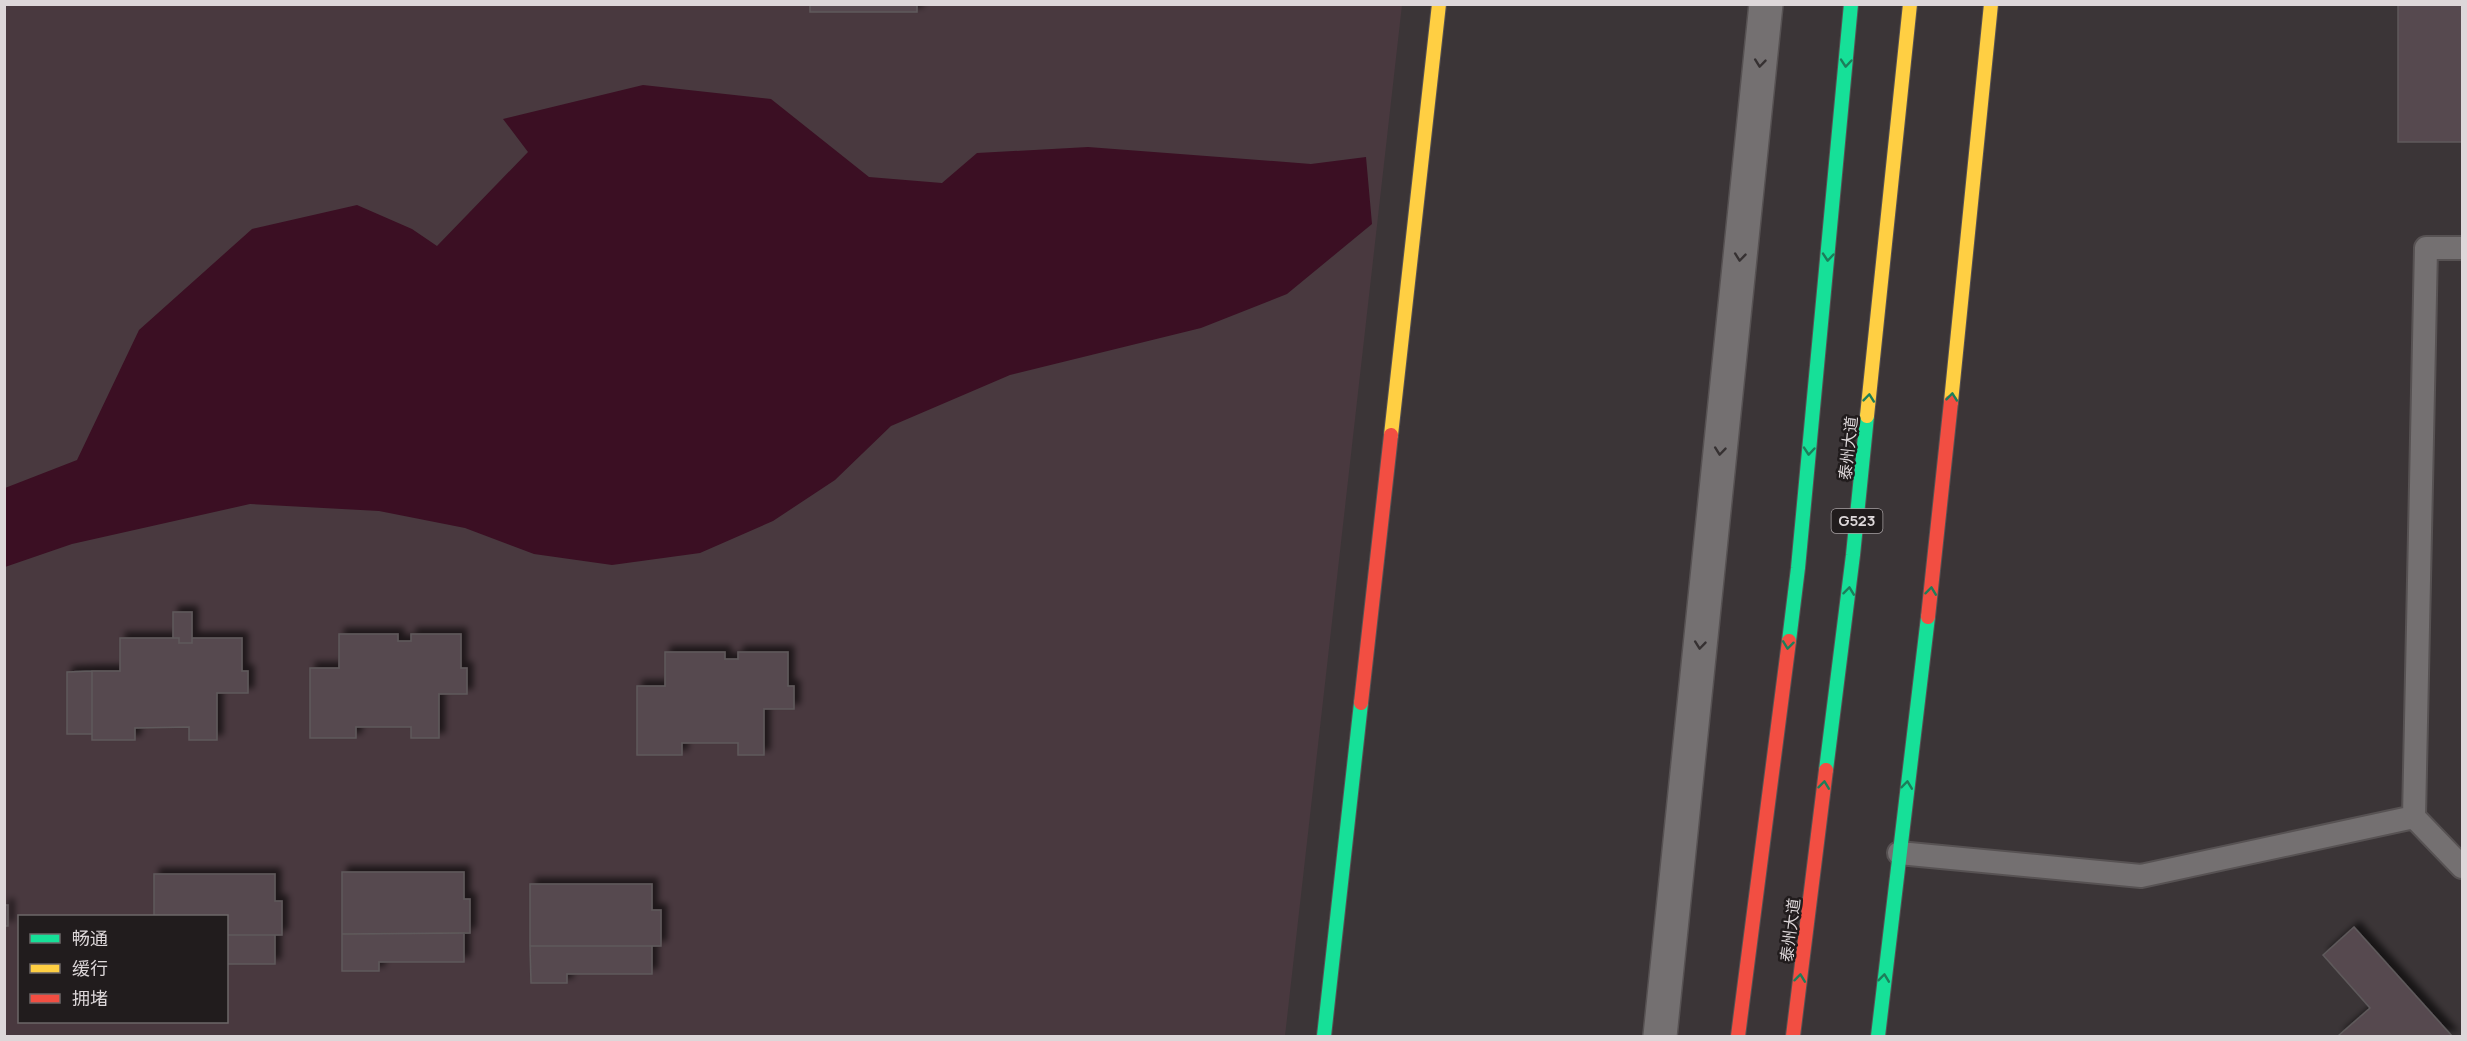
<svg xmlns="http://www.w3.org/2000/svg" width="2467" height="1041" font-family="Manrope,'Noto Sans SC',sans-serif">
<style>
.built{fill:#49393f;fill-rule:evenodd}
.water{fill:#3b0f23}
.building{fill:#574a4f;stroke:#5f5a5c;stroke-width:1.5;filter:url(#shadow)}
.lines{fill:none;stroke-linecap:round;stroke-linejoin:round}
.lane-casing{stroke:#575253;stroke-width:26}
.street-casing{stroke:#575253;stroke-width:36}
.fast-casing{stroke:#575253;stroke-width:16}
.slow-casing{stroke:#575253;stroke-width:16}
.jam-casing{stroke:#575253;stroke-width:16}
.lane{stroke:#747071;stroke-width:22}
.street{stroke:#747071;stroke-width:33}
.fast{stroke:#16e098;stroke-width:14}
.slow{stroke:#ffcf43;stroke-width:14}
.jam{stroke:#f24e42;stroke-width:14}
.oneway{stroke:#363132}
.oneway2{stroke:#1c7e5a}
.labels{text-anchor:middle;stroke-width:5;stroke-linejoin:round;paint-order:stroke}
.shield{fill:#211c1d;stroke:#a59fa1;stroke-width:1.5}
.shield-label{font-size:15px;font-weight:bold;fill:#ddd7d9}
.street-label{font-size:16px;fill:#ddd7d9;stroke:#211c1d}
</style>
<defs>
<filter id="shadow"><feDropShadow dx="5.5" dy="-5.5" stdDeviation="3" flood-color="#0009"/></filter>
</defs>
<rect width="100%" height="100%" fill="#3b3537"/>
<path class="built" d="M5,5H1402L1285,1036H5ZM20,916H226V1022H20Z"/>
<path class="water" d="M643,85L771,99L869,177L942,183L977,153L1088,147L1311,164L1366,157L1372,224L1287,294L1201,328L1010,375L891,426L835,480L773,521L700,553L612,565L534,554L465,528L379,511L250,504L72,544L5,567V488L77,460L139,330L252,229L357,205L412,229L437,246L528,152L503,119Z"/>
<path class="building" d="M810,4H917V12H810Z
M2398,4H2462V142H2398Z
M173,612H192V643H179V638H173Z
M339,634H398V641H411V634H461V668H467V694H439V738H411V727H356V738H310V668H339Z
M120,638H179V643H192V638H242V671H248V693H217V740H189V727L135,728V740H92V671H120Z
M665,652H725V659H738V652H788V686H794V709H764V755H738V743H682V755H637V686H665Z
M92,671V734H67V672Z
M342,872H464V899H470V933L342,934Z
M154,874H275V901H282V935H226V916H154Z
M530,884H652V910H661V946H530Z
M4,905H8V926H4Z
M2354,927L2452,1036H2338L2370,1008L2323,955Z
M464,933V962H379V971H342V934Z
M226,935H275V964H226Z
M530,946H652V974H567V983H531Z"/>
<g class="lines">
<g class="lane-casing">
<path id="lane" d="M2462,248H2426L2414,817L2462,867
M1899,853L2141,876L2414,817"/>
</g>
<g class="street-casing">
<path id="street" d="M1660,1036L1766,4"/>
</g>
<g class="fast-casing">
<path id="fast" d="M1789,641L1798,568L1851,4
M1826,770L1853,555L1867,416
M1324,1036L1361,703
M1878,1036L1928,617"/>
</g>
<g class="slow-casing">
<path id="slow" d="M1951,402L1991,4
M1867,416L1910,4
M1391,435L1439,4"/>
</g>
<g class="jam-casing">
<path id="jam" d="M1928,617L1951,402
M1361,703L1391,435
M1738,1036L1789,641
M1793,1036L1826,770"/>
</g>
<use href="#lane" class="lane"/>
<use href="#street" class="street"/>
<use href="#fast" class="fast"/>
<use href="#slow" class="slow"/>
<use href="#jam" class="jam"/>
</g>
<defs><path id="oneway-chevron" d="M-2-3.5L2.5 0L-2 3.5" fill="none" stroke-width="1.6" stroke-linecap="round" stroke-linejoin="round" transform="scale(1.5)"/></defs>
<g class="oneway">
<use href="#oneway-chevron" transform="translate(1760 63) rotate(96)"/>
<use href="#oneway-chevron" transform="translate(1740 257) rotate(96)"/>
<use href="#oneway-chevron" transform="translate(1720 451) rotate(96)"/>
<use href="#oneway-chevron" transform="translate(1700 645) rotate(96)"/>
</g>
<g class="oneway2">
<use href="#oneway-chevron" transform="translate(1846 63) rotate(95)"/>
<use href="#oneway-chevron" transform="translate(1828 257) rotate(95)"/>
<use href="#oneway-chevron" transform="translate(1952 397) rotate(-84)"/>
<use href="#oneway-chevron" transform="translate(1869 398) rotate(-84)"/>
<use href="#oneway-chevron" transform="translate(1809 451) rotate(95)"/>
<use href="#oneway-chevron" transform="translate(1849 591) rotate(-83)"/>
<use href="#oneway-chevron" transform="translate(1931 591) rotate(-83)"/>
<use href="#oneway-chevron" transform="translate(1788 645) rotate(97)"/>
<use href="#oneway-chevron" transform="translate(1824 785) rotate(-83)"/>
<use href="#oneway-chevron" transform="translate(1907 785) rotate(-83)"/>
<use href="#oneway-chevron" transform="translate(1800 978) rotate(-83)"/>
<use href="#oneway-chevron" transform="translate(1884 978) rotate(-83)"/>
</g>
<g class="labels">
<rect class="shield" x="1831.5" y="509" width="51" height="24" rx="4.5"/>
<g class="shield-label">
<text x="1857" y="526">G523</text>
</g>
<g class="street-label">
<text transform="translate(1848 448) rotate(-84)" y="6">泰州大道</text>
<text transform="translate(1790 930) rotate(-83)" y="6">泰州大道</text>
</g>
</g>
<rect width="2467" height="1041" fill="none" stroke="#ddd7d9" stroke-width="12"/>
<rect x="18" y="915" width="210" height="108" fill="#211c1d" stroke="#6c6768" stroke-width="1.5"/>
<rect x="30" y="934" width="30" height="9" fill="#16e098" stroke="#6c6768" stroke-width="1.5"/>
<text x="72" y="945" font-size="18" fill="#ddd7d9">畅通</text>
<rect x="30" y="964" width="30" height="9" fill="#ffcf43" stroke="#6c6768" stroke-width="1.5"/>
<text x="72" y="975" font-size="18" fill="#ddd7d9">缓行</text>
<rect x="30" y="994" width="30" height="9" fill="#f24e42" stroke="#6c6768" stroke-width="1.5"/>
<text x="72" y="1005" font-size="18" fill="#ddd7d9">拥堵</text>
</svg>
